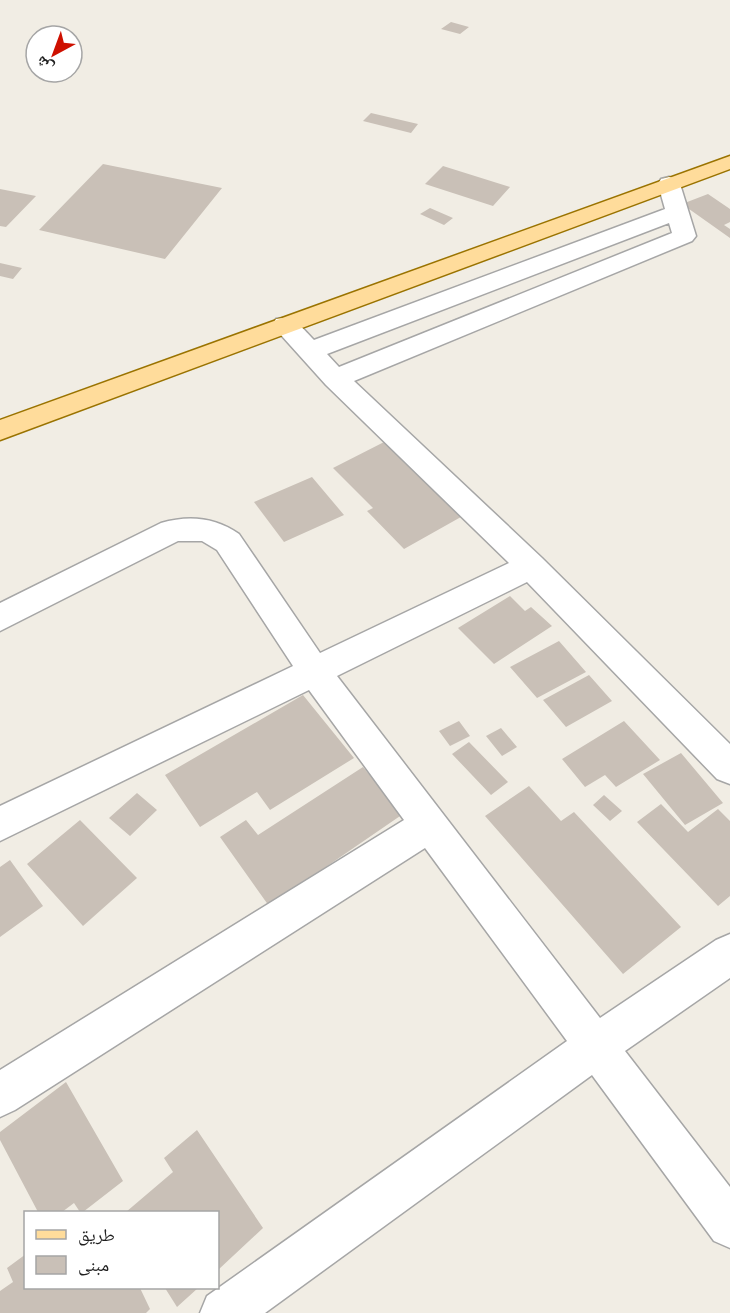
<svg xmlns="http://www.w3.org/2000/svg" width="730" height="1313" font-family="Commissioner,'Noto Naskh Arabic',sans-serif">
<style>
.building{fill:#c9c0b7}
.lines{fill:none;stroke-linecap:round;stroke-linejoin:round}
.minor-casing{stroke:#a6a6a6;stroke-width:3}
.primary-casing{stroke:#9a7300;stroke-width:3}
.minor{fill:#fff;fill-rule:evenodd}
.primary{fill:#ffdc9b;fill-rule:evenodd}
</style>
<rect width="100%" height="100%" fill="#f1ede4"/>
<path class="building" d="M451,22L469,27L460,34L441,29Z
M371,113L418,124L411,133L363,121Z
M103,164L222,188L165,259L39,230Z
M443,166L510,187L493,206L425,184Z
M0,189L36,196L6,227L0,226Z
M708,194L730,209V222L724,225L730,229V238L682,204Z
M430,208L453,218L444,225L420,214Z
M0,263L22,268L13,279L0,276Z
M388,440L468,513L404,549L367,511L373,508L333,468Z
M312,477L344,515L284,542L254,502Z
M510,596L525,611L531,607L552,626L494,664L458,628Z
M559,641L586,672L537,698L510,667Z
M589,675L612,701L566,727L543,700Z
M303,695L354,758L270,810L257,792L200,827L165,775Z
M459,721L470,736L450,746L439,731Z
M624,721L660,760L616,787L605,775L585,787L562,759Z
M501,728L517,747L502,756L486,736Z
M469,742L508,782L491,795L452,754Z
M681,753L723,803L685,825L643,774Z
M363,767L403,814L269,906L220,837L246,820L258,835Z
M529,786L561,821L574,812L681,927L623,974L485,816Z
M137,793L157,810L130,836L109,818Z
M604,795L622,811L610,821L593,805Z
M661,804L688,832L718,809L730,821V896L718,906L637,822Z
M80,820L137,878L83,926L27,864Z
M10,860L43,906L0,937V867Z
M66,1082L123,1181L83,1212H80L74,1203L62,1212H38L0,1140V1132Z
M197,1130L263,1228L218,1270V1212H126L173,1172L164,1158Z
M26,1254V1288H140L150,1309L146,1313H0V1291L13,1282L7,1268Z
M165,1288H198L177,1307Z"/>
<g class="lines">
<g class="minor-casing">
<path id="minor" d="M669,177L677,179L680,184L696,236L692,241L354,381L542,558L730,744V784L717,779L527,582L337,676L600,1018L716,940L730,934V978L625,1051L730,1187V1248L714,1241L592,1075L265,1313H200L207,1296L567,1041L425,848L15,1110L0,1117V1070L404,820L309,690L0,841V806L293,666L217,550L202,541H178L0,631V603L161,523C188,515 215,517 239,534L320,653L509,563L326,385L272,325L276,319C294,315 302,328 314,340L665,209L658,184L661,179ZM669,223L672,233L339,367L327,354Z"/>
</g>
<g class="primary-casing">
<path id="primary" d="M730,156V169L0,440V420Z"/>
</g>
<use href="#minor" class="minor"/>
<use href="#primary" class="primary"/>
</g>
<rect x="24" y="1211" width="195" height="78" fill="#ffffff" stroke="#a5a5a5" stroke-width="1.5"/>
<rect x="36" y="1230" width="30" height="9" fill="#ffdc9b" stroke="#a5a5a5" stroke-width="1.5"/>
<text x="78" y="1241" font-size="18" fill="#1f1f1f">طريق</text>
<rect x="36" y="1256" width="30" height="18" fill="#c9c0b7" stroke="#a5a5a5" stroke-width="1.5"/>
<text x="78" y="1271" font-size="18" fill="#1f1f1f">مبنى</text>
<g transform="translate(54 54) rotate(221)"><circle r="28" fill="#ffffff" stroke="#a5a5a5" stroke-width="1.5"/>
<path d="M0-4.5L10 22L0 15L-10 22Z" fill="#ce1000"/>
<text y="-9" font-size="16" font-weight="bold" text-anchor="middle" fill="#1f1f1f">ش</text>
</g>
</svg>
